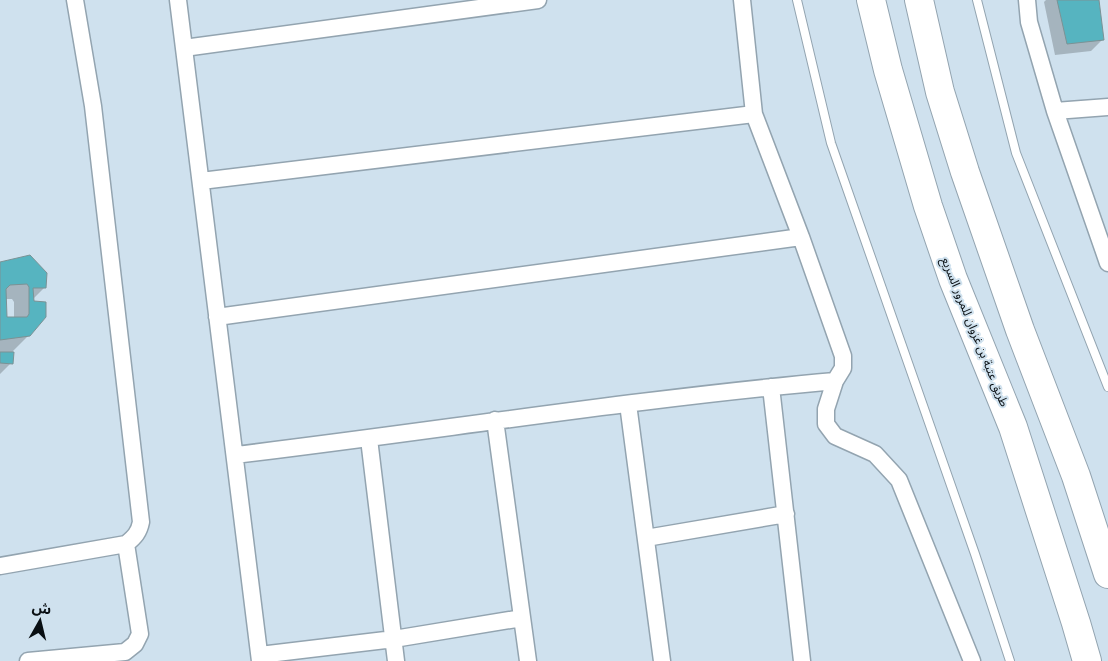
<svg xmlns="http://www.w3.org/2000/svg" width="1108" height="661" font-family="Montserrat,'Noto Sans Arabic',sans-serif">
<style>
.shadow{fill:#0003;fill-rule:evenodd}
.building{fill:#56b4c0;stroke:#7b9295;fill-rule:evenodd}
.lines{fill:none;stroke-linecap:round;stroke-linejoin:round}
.lane-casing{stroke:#93a4b0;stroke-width:10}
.street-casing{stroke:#93a4b0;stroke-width:19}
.highway-casing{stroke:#93a4b0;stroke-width:30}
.lane{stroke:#fff;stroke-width:8}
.street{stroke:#fff;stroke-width:16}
.highway{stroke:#fff;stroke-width:28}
.labels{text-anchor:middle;stroke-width:4;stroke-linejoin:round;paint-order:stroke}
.street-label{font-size:12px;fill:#090f13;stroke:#cfe1ee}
</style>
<rect width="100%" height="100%" fill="#cfe1ee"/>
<path class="shadow" d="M1046,0H1098L1103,39L1091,51L1055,55L1044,2Z
M0,263L44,288L32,300L29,335L13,351L11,363L0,374ZM5,299H12L14,302V317H5Z"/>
<path class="building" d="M1057,0H1099L1104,40L1067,44Z
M30,255L47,273L46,288H33L34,301L46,302V317L30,336L0,340V262ZM27,284L29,287V314L27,317H7L6,289L10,285Z
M0,352H14L13,364L0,363Z"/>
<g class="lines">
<g class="lane-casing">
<path id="lane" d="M797,0L831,143L975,554L1010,661
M977,0L1016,153L1108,387"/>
</g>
<g class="street-casing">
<path id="street" d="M178,0L260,661
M742,0L754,114L801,237L843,356V368L835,381L826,409V424L835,436L875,454L899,480L972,661
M1027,0L1029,22L1055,111L1108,263
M184,48L538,0
M1055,111L1108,107
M201,181L754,114
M217,317L801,237
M771,387L802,661
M628,404L662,661
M495,420L528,661
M369,439L396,661
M235,455C435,431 634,399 835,381
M646,538L786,514
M0,566L126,544C135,537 139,532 141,522L93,106L75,0
M260,655L394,639L522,618
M28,661L125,652L135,644L140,634L126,544"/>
</g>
<g class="highway-casing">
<path id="highway" d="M871,0L888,70L928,206L953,279L1013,427L1076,623L1087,661
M919,0L940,92L965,172L1020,330L1076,476L1108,574"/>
</g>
<use href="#lane" class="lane"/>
<use href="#street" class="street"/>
<use href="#highway" class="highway"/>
</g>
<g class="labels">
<g class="street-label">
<text transform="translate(975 332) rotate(68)" y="4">طريق عتبة بن غزوان للمرور السريع</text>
</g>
</g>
<g transform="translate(40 621) rotate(8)" stroke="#cfe1ee" stroke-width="4" paint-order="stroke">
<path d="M0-4L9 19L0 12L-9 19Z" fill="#090f13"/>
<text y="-8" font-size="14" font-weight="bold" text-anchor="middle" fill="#090f13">ش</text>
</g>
</svg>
